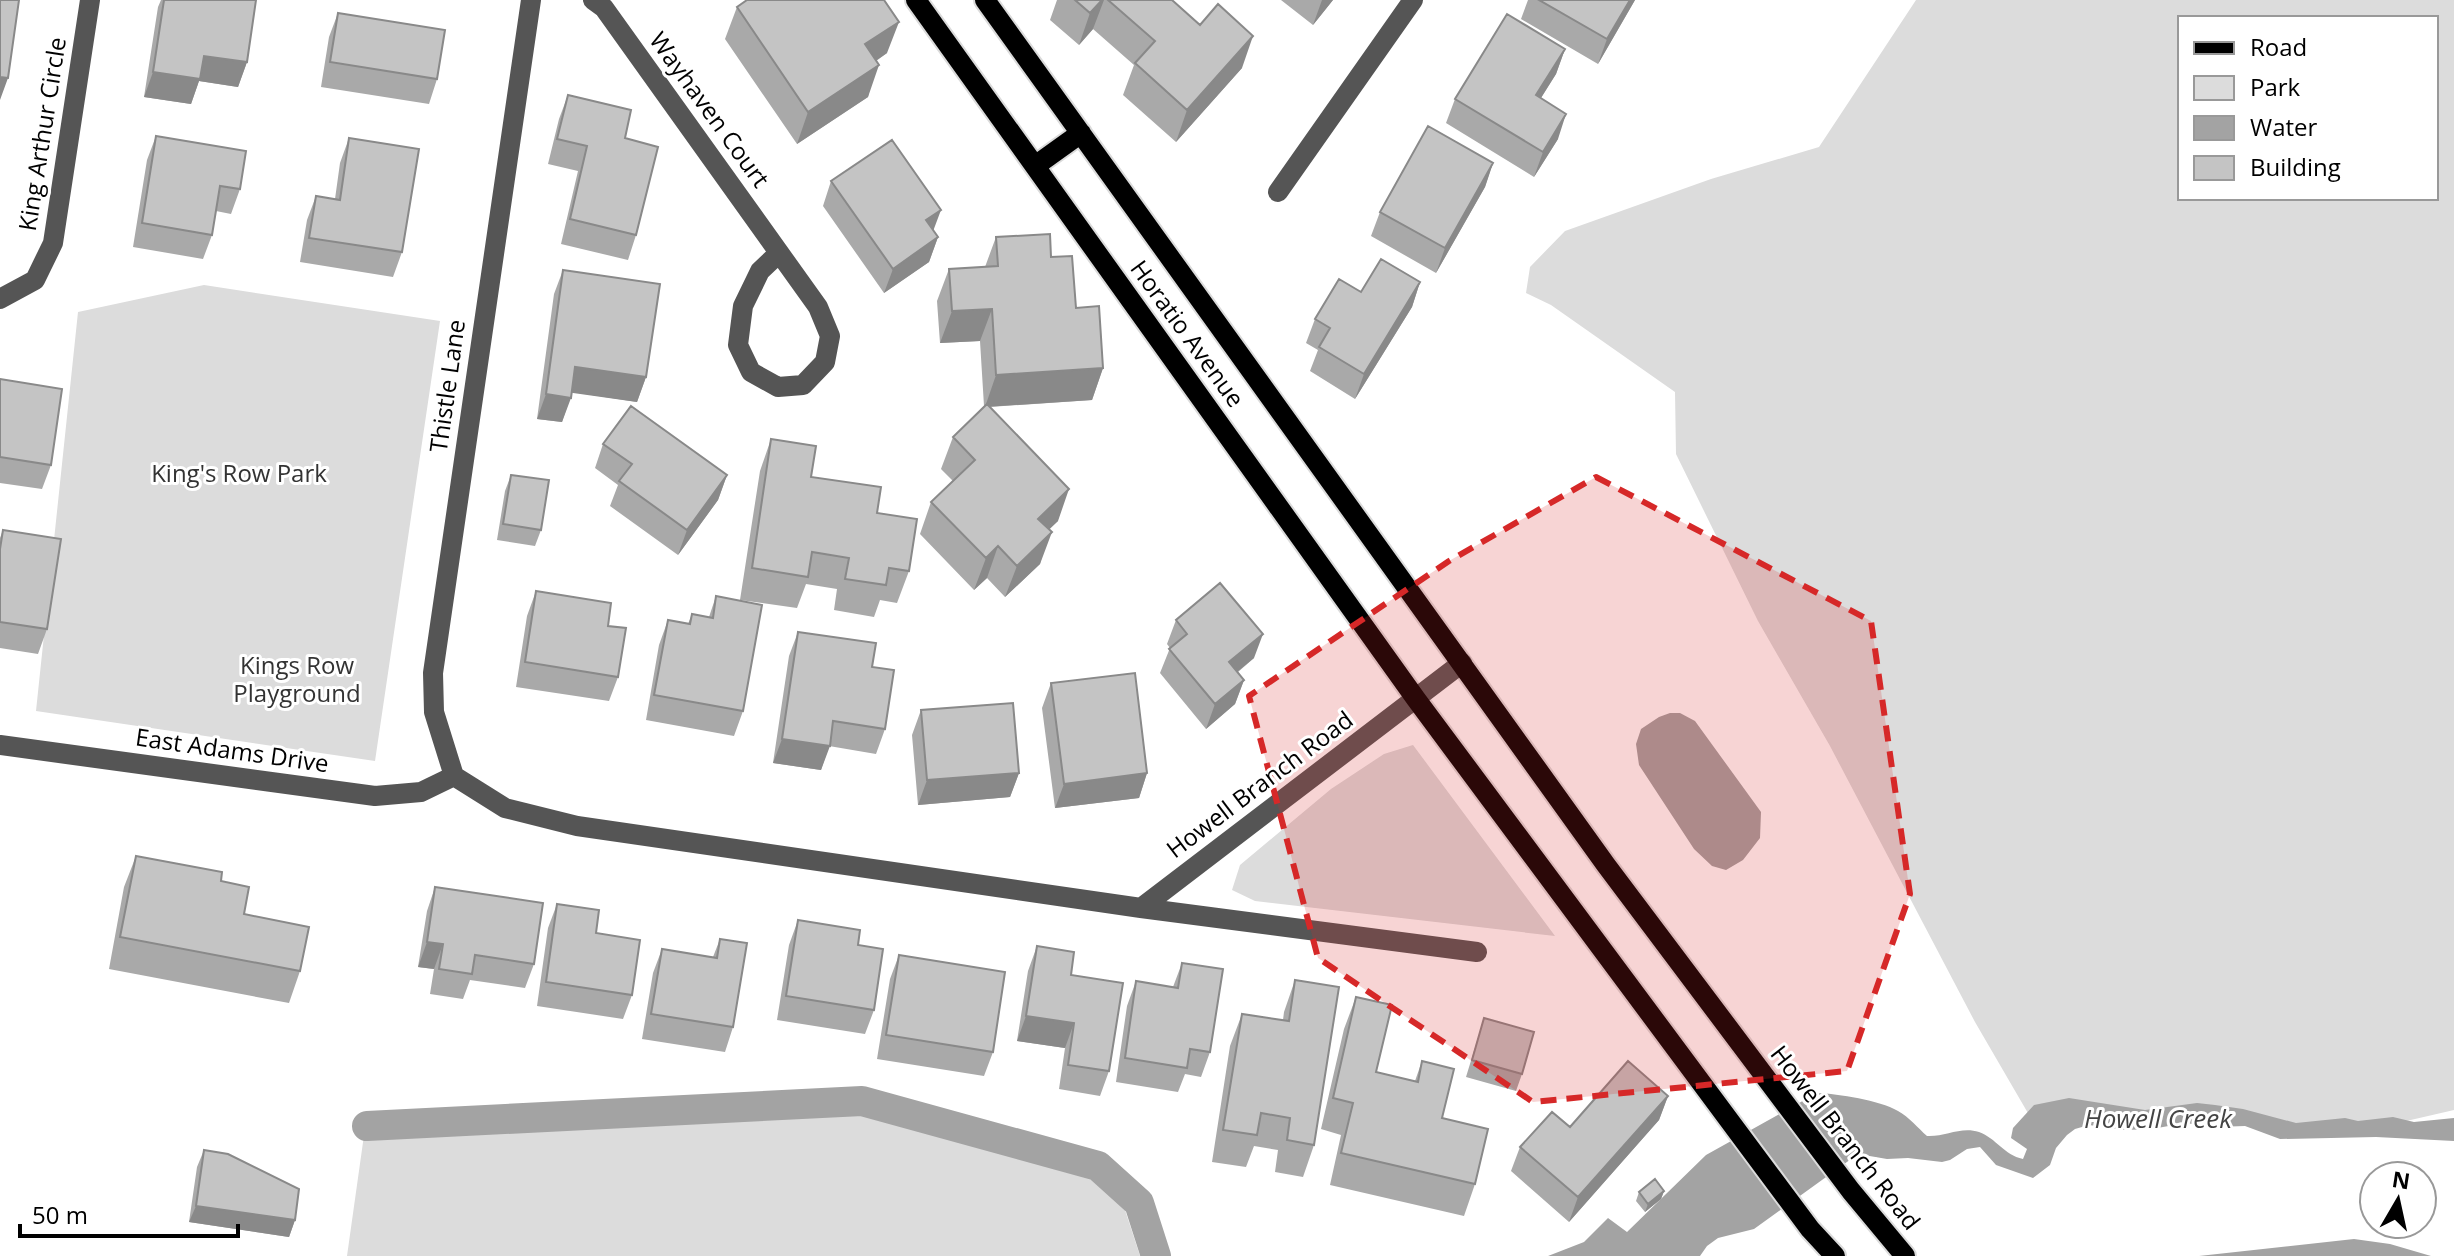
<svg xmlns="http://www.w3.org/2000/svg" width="2454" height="1256" font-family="'Open Sans',sans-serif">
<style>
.green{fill:#dcdcdc;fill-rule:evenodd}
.water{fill:#a3a3a3}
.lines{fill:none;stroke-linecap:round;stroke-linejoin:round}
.canal{stroke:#a3a3a3;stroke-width:30}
.major-casing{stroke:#dbdbdb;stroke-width:24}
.minor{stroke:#555;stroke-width:20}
.major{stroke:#000;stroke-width:20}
.wall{fill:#a9a9a9}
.shaded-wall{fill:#898989}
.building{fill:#c4c4c4;stroke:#898989;stroke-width:2}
.marked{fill:#d62828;fill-opacity:0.2;stroke:#d62828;stroke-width:6;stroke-dasharray:16 10;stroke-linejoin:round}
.labels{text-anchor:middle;stroke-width:6;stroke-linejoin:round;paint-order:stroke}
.street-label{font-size:24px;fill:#000;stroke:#fff}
.park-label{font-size:24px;fill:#333;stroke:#fff}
.water-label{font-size:26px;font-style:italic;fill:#444;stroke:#fff}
</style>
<rect width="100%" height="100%" fill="#fff"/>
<path class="green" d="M1916,0H2454V1110L2376,1128H2275L2097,1113L2043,1139L1975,1022L1830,746L1758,621L1676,454L1675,392L1551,305L1526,293L1530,267L1565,231L1711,179L1819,147ZM2180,18H2436V198H2180Z
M204,285L440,321L375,761L36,711L78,312Z
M1413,745L1555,936L1255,901L1232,890L1240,865L1331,789L1384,754Z
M860,1102L1112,1170L1140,1256H347L366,1121Z"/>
<path class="water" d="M1670,713H1680L1695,721L1761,812L1760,838L1743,860L1726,870L1712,866L1694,849L1639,765L1636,744L1641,729L1659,717Z
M1817,1093C1839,1094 1879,1100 1898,1111C1909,1117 1918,1128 1927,1136C1945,1137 1961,1126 1979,1132C1996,1138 2004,1155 2023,1159L2027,1149L2011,1138L2013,1128L2034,1105L2069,1098L2145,1110L2197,1103L2215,1105L2243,1109L2296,1123L2345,1118L2358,1121L2393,1117L2414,1122L2454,1118V1141L2376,1137L2280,1139L2245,1126L2216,1127L2185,1123L2152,1129L2125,1130L2089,1125L2075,1129L2067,1135L2056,1148L2050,1165L2033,1178L1996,1165L1980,1147L1967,1149L1950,1160L1942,1162L1908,1158L1887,1159L1858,1154L1754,1229L1718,1238L1707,1246L1700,1256H1548L1584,1242L1608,1218L1627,1232L1706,1155Z
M2354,1239L2390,1244L2431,1256H2199Z"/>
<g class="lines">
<path class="canal" d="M367,1126L862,1101L1098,1166L1139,1203L1156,1256"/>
<g class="major-casing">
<path id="major" d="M916,0L1416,699L1810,1229L1835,1256
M985,0L1606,865L1851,1191L1905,1256
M1035,166L1081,133"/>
</g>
<path class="minor" d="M593,0L604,8L818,307L830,336L825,362L803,385L778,387L751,372L738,345L743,306L760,271L779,253
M1278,192L1413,0
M0,299L35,280L53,243L90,0
M0,745L375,796L421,792L454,776
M454,776L505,808L577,826L1141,908L1477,952
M454,776L434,712L433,673L531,0
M1141,908L1462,663"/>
<use href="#major" class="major"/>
</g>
<path class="wall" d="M161,0H256L247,62L238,87L199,81L191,104L144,97L158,7Z
M1057,0H1172L1242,68L1176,142L1123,95L1134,65L1093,29L1079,45L1050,20Z
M1281,0H1333L1313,25Z
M1528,0H1635L1598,64L1521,19Z
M737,7L887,53L876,61L868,97L797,144L725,39Z
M338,13L437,79L429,104L321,87L329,37Z
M1565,49L1556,74L1541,98L1558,139L1534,177L1446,123L1455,99Z
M568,95L625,138L636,235L628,260L561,244L578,171L548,164L559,119Z
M156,136L240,189L231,214L216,211L212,235L203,259L133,247L147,160Z
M349,138L402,252L393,277L300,262L307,220L316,196L335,199L340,163Z
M1493,163L1485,187L1436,273L1371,236L1380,212Z
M831,181L933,231L938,237L929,262L884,293L823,206Z
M996,237L1051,257L1103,368L1092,400L989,407L1058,521L1049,529L1040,564L1005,597L987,578L974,590L920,534L931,502L953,481L941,469L953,437L984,406L980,341L940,343L937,301L949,269L985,267Z
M563,270L646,377L637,402L572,392L562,422L537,419L554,294Z
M1420,282L1412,307L1355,399L1310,371L1318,350L1306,343L1315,319L1361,292Z
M0,379L51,465L42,489L0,483Z
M771,439L811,477L877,513L909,571L897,603L880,600L874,617L834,610L837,589L806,584L797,608L740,600L760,471Z
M603,444L727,475L718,500L678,555L610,506L618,485L595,468Z
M511,475L541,530L535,546L497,540L505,491Z
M3,530L47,629L38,654L0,648V538Z
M536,591L608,626L618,677L609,701L516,687L527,616Z
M716,596L743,711L734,736L646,720L659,645L668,620L688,624L692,614L709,617Z
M1176,620L1254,658L1238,672L1244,680L1235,704L1206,729L1160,673L1170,648L1167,644Z
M798,632L872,667L885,729L876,754L829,746L821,770L773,763L789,656Z
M1051,683L1147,773L1139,798L1055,808L1042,708Z
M921,710L1019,773L1010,797L918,805L912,735Z
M136,856L221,881L244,914L300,971L289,1003L109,969L124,887Z
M435,887L534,964L525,988L470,980L463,999L430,994L434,969L418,967L427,911Z
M557,904L596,933L632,995L623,1019L537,1006L548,928Z
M798,920L858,945L874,1010L865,1034L777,1020L789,945Z
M720,939L733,1027L725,1052L642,1039L653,973L662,949L713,957Z
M1037,946L1071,975L1109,1071L1100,1096L1059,1089L1065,1048L1017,1041L1028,971Z
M899,955L993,1052L984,1076L877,1059L890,979Z
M1182,963L1210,1052L1201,1077L1185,1074L1178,1092L1116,1082L1127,1006L1136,981L1173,987Z
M1295,980L1314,1145L1303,1177L1275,1172L1278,1150L1254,1146L1246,1167L1212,1162L1230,1046L1242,1014L1283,1020L1284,1012Z
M1356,997L1376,1072L1415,1081L1422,1061L1442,1118L1475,1184L1464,1216L1330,1185L1341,1135L1321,1129L1344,1029Z
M1484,1018L1522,1074L1516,1091L1466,1077Z
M1668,1096L1659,1120L1569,1222L1511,1171L1520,1147L1570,1127Z
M204,1150L295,1220L289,1237L189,1222L197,1167Z
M1664,1191L1661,1199L1645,1212L1636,1201L1639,1192Z"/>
<path class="shaded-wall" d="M1102,0H1104L1093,29L1079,45L1090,13Z
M1322,0H1333L1313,25Z
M1630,0H1635L1598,64L1607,39Z
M899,22L887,53L854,76L865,44Z
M1253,36L1242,68L1176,142L1187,110Z
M1565,49L1556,74L1527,120L1536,95Z
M204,56L247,62L238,87L199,81L191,104L144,97L153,72Z
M879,65L868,97L797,144L808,112Z
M0,77L8,78L0,100Z
M1566,114L1558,139L1534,177L1543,152Z
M1493,163L1485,187L1436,273L1445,248Z
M941,210L932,234L926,220Z
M938,237L929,262L884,293L893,269Z
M1420,282L1412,307L1355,399L1364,374Z
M992,309L980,341L940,343L952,311Z
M575,367L646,377L637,402L566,392Z
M1103,368L1092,400L985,407L996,375Z
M546,394L571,398L562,422L537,419Z
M727,475L718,500L678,555L687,530Z
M1069,489L1058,521L1027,551L1038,519Z
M1052,532L1040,564L1005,597L1017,566Z
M998,546L987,578L974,590L986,558Z
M1263,634L1254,658L1220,686L1229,662Z
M1244,680L1235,704L1206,729L1215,704Z
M782,739L830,746L821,770L773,763Z
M1019,773L1010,797L918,805L927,780Z
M1147,773L1139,798L1055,808L1064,784Z
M427,942L443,944L434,969L418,967Z
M1026,1016L1074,1023L1065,1048L1017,1041Z
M1668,1096L1659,1120L1569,1222L1578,1197Z
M1664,1191L1661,1199L1645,1212L1648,1204Z
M196,1206L295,1220L289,1237L189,1222Z"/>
<path class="building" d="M0,0H19L8,78L0,77Z
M164,0H256L247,62L204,56L200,79L153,72Z
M747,0H884L899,22L865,44L879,65L808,112L737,7Z
M1075,0H1102L1090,13Z
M1108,0H1172L1200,25L1218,4L1253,36L1187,110L1135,63L1155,41Z
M1539,0H1630L1607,39Z
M338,13L445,30L437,79L330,62Z
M1507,14L1565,49L1536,95L1566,114L1543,152L1455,99Z
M568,95L631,110L625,138L658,147L636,235L570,219L587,146L557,139Z
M1428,126L1493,163L1445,248L1380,212Z
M156,136L246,151L240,189L220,186L212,235L142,223Z
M349,138L419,149L402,252L309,238L316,196L340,200Z
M892,140L941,210L926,220L938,237L893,269L831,181Z
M1050,234L1051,257L1072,256L1076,308L1099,306L1103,368L996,375L992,309L952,311L949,269L998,266L996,237Z
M1381,259L1420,282L1364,374L1319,347L1330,328L1315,319L1339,279L1361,292Z
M563,270L660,284L646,377L575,367L571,398L546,394Z
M0,379L62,389L51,465L0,457Z
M987,404L1069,489L1038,519L1052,532L1017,566L998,546L986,558L931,502L975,460L953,437Z
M631,406L727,475L687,530L619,481L632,464L603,444Z
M771,439L816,446L811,477L881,487L877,513L917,519L909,571L889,568L886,585L845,579L849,558L812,552L808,577L752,568Z
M511,475L549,480L541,530L503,524Z
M3,530L61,539L47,629L0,622V549Z
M1220,583L1263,634L1229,662L1244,680L1215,704L1169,649L1187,634L1176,620Z
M536,591L611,603L608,626L626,628L618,677L525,662Z
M716,596L762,605L743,711L654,695L668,620L690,624L692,614L713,618Z
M798,632L876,643L872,667L894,670L885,729L833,721L830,746L782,739Z
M1135,673L1147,773L1064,784L1051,683Z
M1013,703L1019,773L927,780L921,710Z
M136,856L222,872L221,881L249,887L244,914L309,927L300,971L120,937Z
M435,887L543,903L534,964L475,955L472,974L439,969L443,944L427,942Z
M557,904L599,910L596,933L640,940L632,995L546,982Z
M798,920L860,930L858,945L883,949L874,1010L786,996Z
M720,939L747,943L733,1027L651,1014L662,949L717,958Z
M1037,946L1074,952L1071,975L1123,983L1109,1071L1068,1065L1074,1023L1026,1016Z
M899,955L1005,972L993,1052L886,1035Z
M1182,963L1223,969L1210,1052L1190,1049L1187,1068L1125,1058L1136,981L1178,988Z
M1295,980L1339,987L1314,1145L1287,1140L1290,1118L1261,1113L1257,1135L1223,1130L1242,1014L1289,1021Z
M1356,997L1392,1005L1376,1072L1418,1082L1422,1061L1454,1069L1442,1118L1488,1129L1475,1184L1341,1153L1353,1103L1333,1098Z
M1484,1018L1534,1032L1522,1074L1472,1060Z
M1628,1061L1668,1096L1578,1197L1520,1147L1552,1112L1570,1127Z
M204,1150L228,1154L299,1189L295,1220L196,1206Z
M1655,1179L1664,1191L1648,1204L1639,1192Z"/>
<path class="marked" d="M1596,477L1871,621L1910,894L1847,1071L1533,1102L1318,958L1249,696L1449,561Z"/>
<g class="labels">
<g class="street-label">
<text transform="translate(709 110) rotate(54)" y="8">Wayhaven Court</text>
<text transform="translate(43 134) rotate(-81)" y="8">King Arthur Circle</text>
<text transform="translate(1187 334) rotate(54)" y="8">Horatio Avenue</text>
<text transform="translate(448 386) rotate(-82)" y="8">Thistle Lane</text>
<text transform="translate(232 751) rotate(8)" y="8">East Adams Drive</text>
<text transform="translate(1260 785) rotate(-37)" y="8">Howell Branch Road</text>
<text transform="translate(1845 1138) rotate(52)" y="8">Howell Branch Road</text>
</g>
<g class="park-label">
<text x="239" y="482">King's Row Park</text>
<text x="297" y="674">Kings Row<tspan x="297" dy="28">Playground</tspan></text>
</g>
<g class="water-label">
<text x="2158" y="1128">Howell Creek</text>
</g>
</g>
<rect x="2178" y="16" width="260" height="184" fill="#ffffff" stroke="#999999" stroke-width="2"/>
<rect x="2194" y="42" width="40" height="12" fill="#000000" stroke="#999999" stroke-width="2"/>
<text x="2250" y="56" font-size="24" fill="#000000">Road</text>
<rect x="2194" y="76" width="40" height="24" fill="#dcdcdc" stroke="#999999" stroke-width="2"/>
<text x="2250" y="96" font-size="24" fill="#000000">Park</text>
<rect x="2194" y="116" width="40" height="24" fill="#a3a3a3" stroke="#999999" stroke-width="2"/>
<text x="2250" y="136" font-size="24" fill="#000000">Water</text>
<rect x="2194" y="156" width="40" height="24" fill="#c4c4c4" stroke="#999999" stroke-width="2"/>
<text x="2250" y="176" font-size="24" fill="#000000">Building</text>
<g transform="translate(2398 1200) rotate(9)"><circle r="38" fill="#ffffff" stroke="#999999" stroke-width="2"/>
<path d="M0-6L14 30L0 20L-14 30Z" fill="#000000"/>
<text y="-12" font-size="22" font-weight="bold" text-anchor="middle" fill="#000000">N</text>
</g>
<path d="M20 1224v12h218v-12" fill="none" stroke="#000000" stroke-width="4"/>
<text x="32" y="1224" font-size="24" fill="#000000" stroke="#ffffff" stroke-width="6" paint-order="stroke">50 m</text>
</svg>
